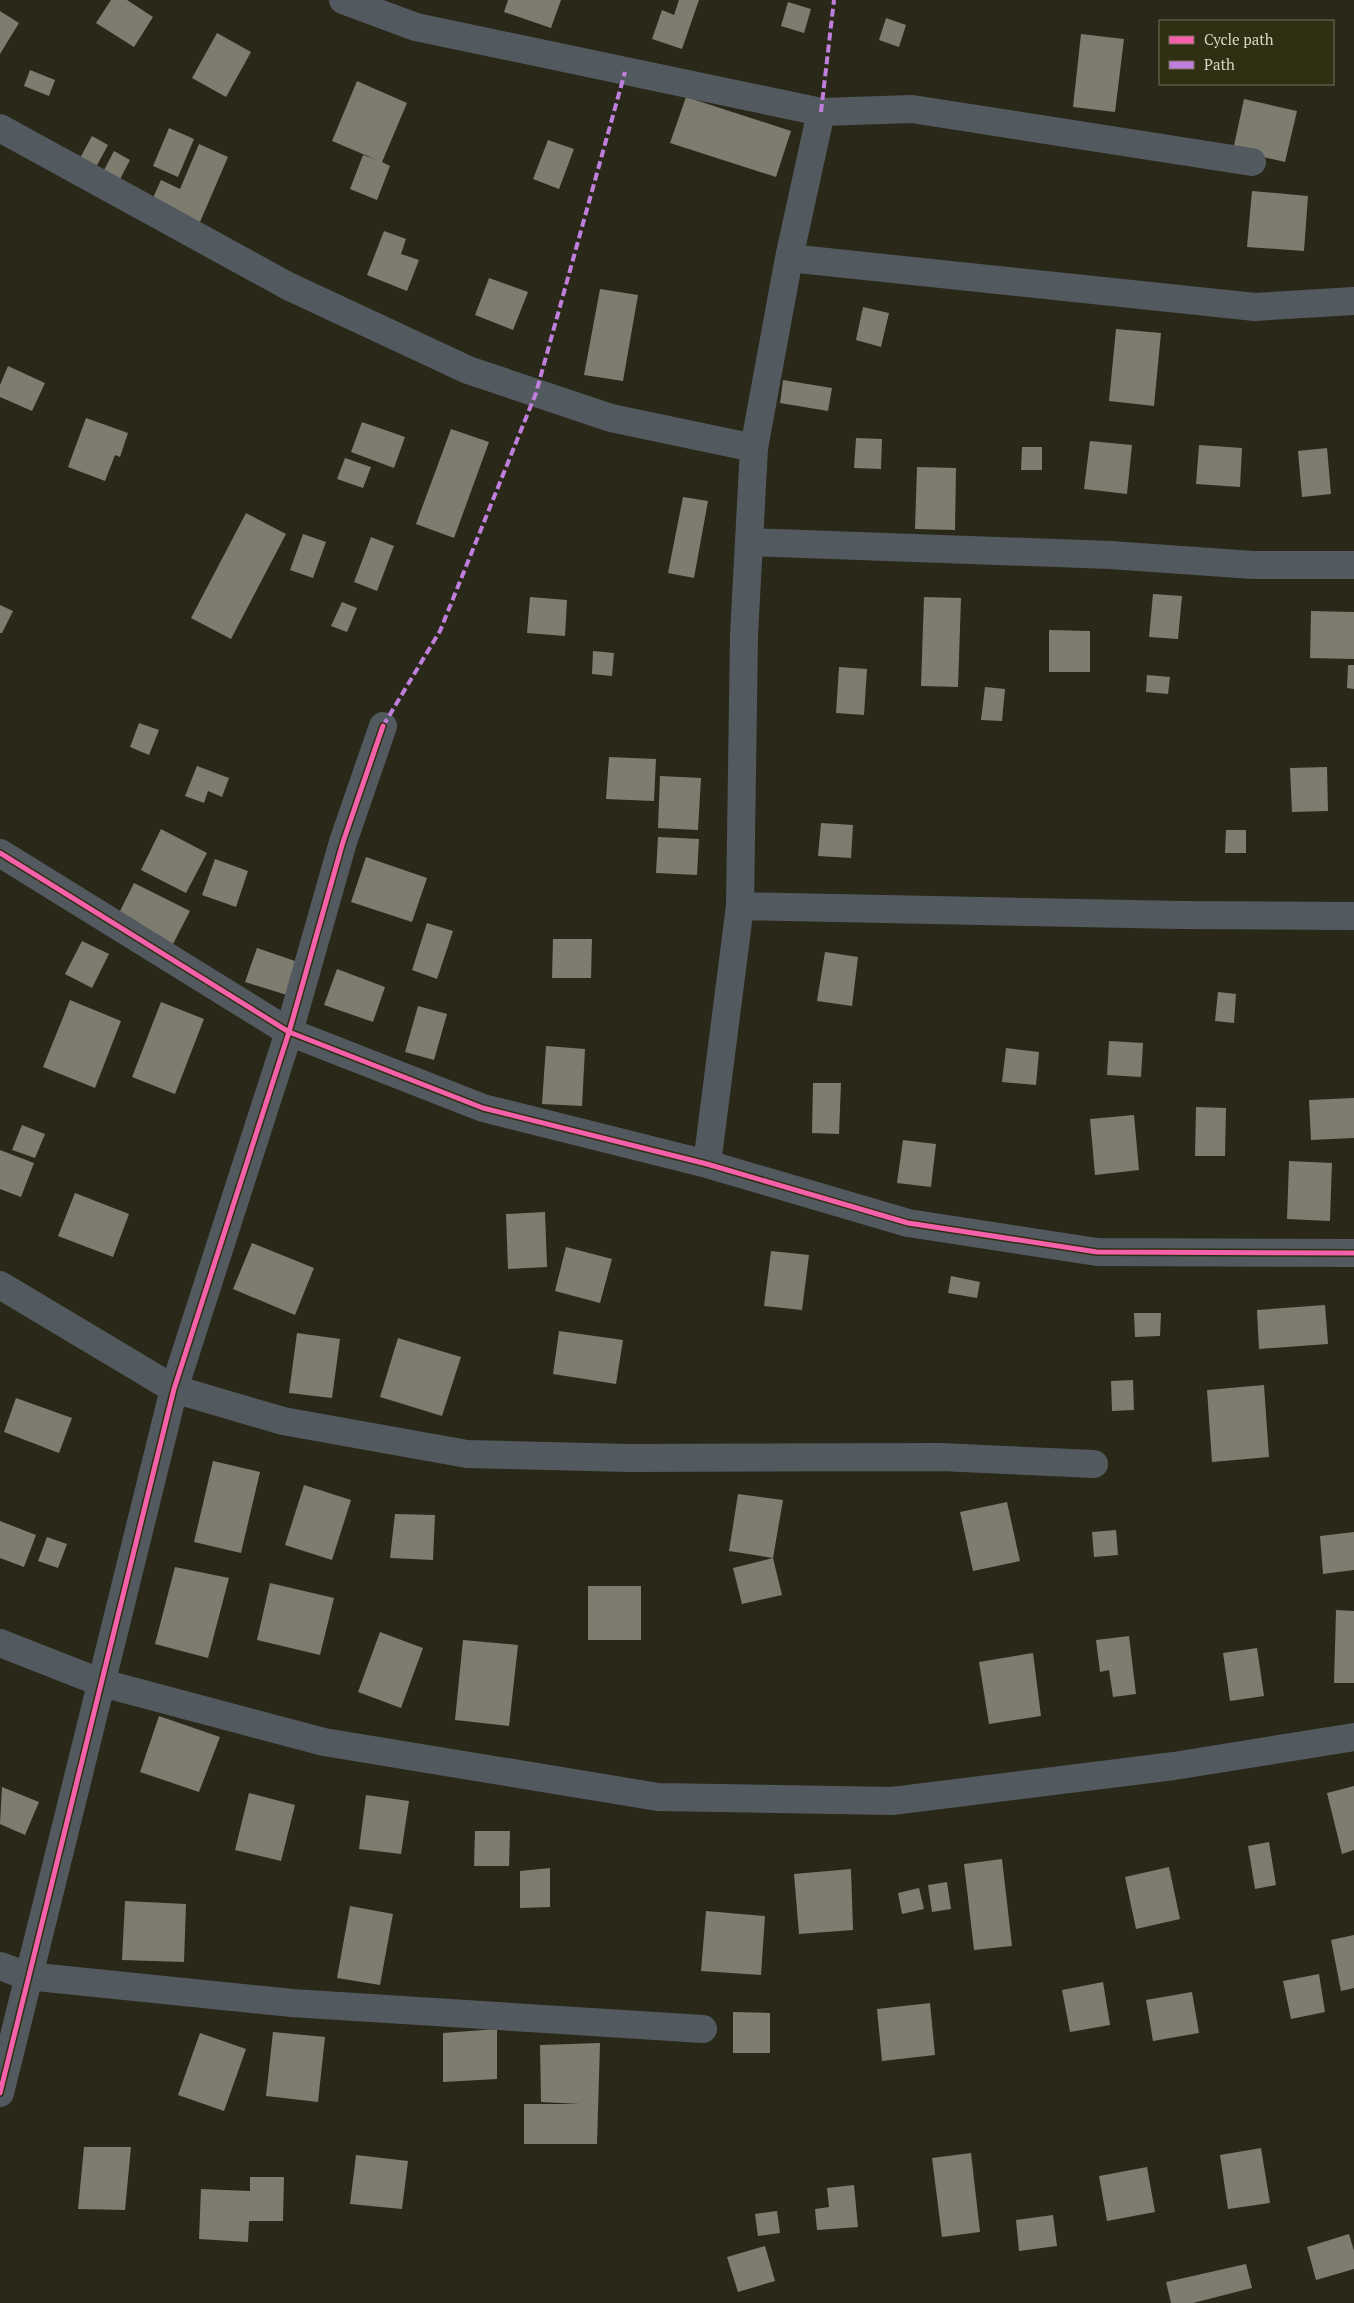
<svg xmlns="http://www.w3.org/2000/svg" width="1354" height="2303" font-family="'PT Serif',serif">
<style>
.building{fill:#7d7c6f}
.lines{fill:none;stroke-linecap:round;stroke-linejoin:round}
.minor{stroke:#535a5f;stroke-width:28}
.quiet{stroke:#c07fdc;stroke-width:4;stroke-dasharray:8 4;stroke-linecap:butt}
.cycleway-casing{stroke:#302e13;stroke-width:8}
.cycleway{stroke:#f560ab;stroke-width:5}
</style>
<rect width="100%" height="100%" fill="#2a2819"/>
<path class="building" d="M111,0H127L153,17L134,47L96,23Z
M508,0H561L551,28L504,12Z
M679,0H699L682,49L652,39L662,10L674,15Z
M788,2L811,9L804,33L781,26Z
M0,11L19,23L0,54Z
M886,18L906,25L899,47L879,40Z
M217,33L251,52L226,97L192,78Z
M1081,34L1124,39L1115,112L1073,107Z
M30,70L55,80L49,96L24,86Z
M357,81L407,103L382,162L390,166L377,200L350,189L363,155L377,160L332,141Z
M686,97L791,131L776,177L670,143Z
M1244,99L1297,111L1285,162L1233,150Z
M169,128L194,139L178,177L153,166Z
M92,136L108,145L95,169L79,160Z
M548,140L574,149L559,189L533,179Z
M199,144L228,157L200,222L152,200L161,180L180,189Z
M114,151L130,160L118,183L102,174Z
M1252,191L1308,196L1304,251L1247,247Z
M384,231L406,239L401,254L419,260L407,291L367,275Z
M489,278L528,292L513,330L475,315Z
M600,289L638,295L623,381L584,375Z
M863,307L889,313L881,347L856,340Z
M1116,329L1161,333L1154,406L1109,401Z
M8,366L45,383L32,411L0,397V385Z
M783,380L832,388L828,411L780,403Z
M86,418L128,433L120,457L115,455L105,481L68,467Z
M362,422L405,437L394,468L351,452Z
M451,429L489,442L454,538L416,524Z
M856,438L882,439L881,469L854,468Z
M1090,441L1132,445L1127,494L1084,489Z
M1199,445L1242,448L1240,487L1196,484Z
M1022,447H1042V470H1021Z
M1327,448L1331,494L1302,497L1298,451Z
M345,458L371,467L363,488L337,479Z
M917,467L956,468L955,530L915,529Z
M683,497L708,501L694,578L668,573Z
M246,513L286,534L231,639L191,618Z
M303,534L326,542L313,578L290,570Z
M371,537L394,546L377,591L354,582Z
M1153,594L1182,596L1178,639L1149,637Z
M530,597L567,600L565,636L527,633Z
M924,597L961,598L958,687L921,686Z
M342,602L357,608L347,632L331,626Z
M0,605L13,611L2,633H0Z
M1311,611L1354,612V659L1310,658Z
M1049,630L1090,631V672H1049Z
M593,651L614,653L612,676L592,674Z
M1348,665H1354V689L1347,688Z
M839,667L867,669L864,715L836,713Z
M1147,675L1170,677L1168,694L1146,692Z
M985,687L1005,689L1002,721L981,720Z
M139,723L159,730L149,755L130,747Z
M609,757L656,759L654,801L606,799Z
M197,766L229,778L222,797L208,791L204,803L185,796Z
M1327,767L1328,811L1292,812L1290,768Z
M660,776L701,778L698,830L658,828Z
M821,823L853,825L851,858L818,856Z
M161,829L207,853L186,893L141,870Z
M1226,830H1246V853H1225Z
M658,837L699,839L697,875L656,873Z
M366,857L427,878L412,922L351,902Z
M215,859L248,871L236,907L202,895Z
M134,883L190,911L173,944L118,915Z
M427,923L453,931L437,979L412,970Z
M553,939H592L591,978H552Z
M82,941L109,954L92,988L65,974Z
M257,948L298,962L287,995L245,982Z
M825,952L858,957L852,1006L817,1001Z
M337,969L385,987L373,1022L324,1005Z
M1218,992L1236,994L1234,1023L1215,1021Z
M70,1000L121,1021L95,1088L43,1067Z
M161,1002L204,1019L175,1094L132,1077Z
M418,1006L447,1014L434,1060L405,1052Z
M1109,1041L1143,1043L1141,1077L1107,1075Z
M546,1046L585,1049L582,1106L542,1104Z
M1006,1048L1039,1052L1036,1085L1002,1082Z
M813,1083H841L839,1134L812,1133Z
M1354,1098V1138L1311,1140L1309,1100Z
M1196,1107L1226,1108L1225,1156H1195Z
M1134,1115L1139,1170L1095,1175L1090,1119Z
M22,1125L45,1134L35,1158L12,1150Z
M903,1140L936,1144L931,1187L897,1183Z
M0,1150L34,1163L21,1197L0,1189Z
M1289,1161L1332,1163L1330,1221L1287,1219Z
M75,1193L129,1214L113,1257L58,1236Z
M545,1212L547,1267L508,1269L506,1214Z
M252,1243L314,1268L295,1315L233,1289Z
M566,1247L612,1259L600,1303L555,1291Z
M771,1251L809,1255L802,1310L764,1306Z
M951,1276L980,1282L977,1298L948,1293Z
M1325,1305L1328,1344L1259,1349L1257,1310Z
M1134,1313H1161L1160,1336L1135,1337Z
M559,1331L623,1340L616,1384L553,1374Z
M297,1333L340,1339L332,1398L289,1393Z
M398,1338L461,1357L442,1416L380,1397Z
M1133,1380L1134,1410L1112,1411L1111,1381Z
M1264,1385L1269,1457L1212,1462L1207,1390Z
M16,1398L72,1418L59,1453L4,1432Z
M213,1461L260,1472L241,1553L194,1542Z
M304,1485L351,1500L332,1560L285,1545Z
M738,1494L783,1500L773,1558L729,1551Z
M1007,1502L1020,1561L973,1571L960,1512Z
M395,1514L435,1515L433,1560L390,1558Z
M0,1521L36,1535L24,1567L0,1558Z
M1116,1530L1118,1555L1094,1557L1092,1532Z
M1354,1532V1570L1323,1574L1320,1536Z
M47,1537L67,1544L58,1568L38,1561Z
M773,1558L782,1595L742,1604L733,1568Z
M175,1567L229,1578L208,1658L155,1644Z
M270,1583L334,1598L320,1655L257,1640Z
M588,1586H641V1640H588Z
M1336,1610L1354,1611V1683H1334Z
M380,1632L423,1648L401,1708L358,1692Z
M1129,1636L1136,1694L1113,1697L1109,1670L1100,1672L1096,1640Z
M463,1640L518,1645L509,1726L455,1720Z
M1257,1648L1264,1696L1230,1701L1223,1653Z
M1033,1653L1041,1716L989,1724L979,1662Z
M159,1716L220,1737L199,1792L140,1772Z
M1354,1786V1850L1342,1854L1327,1793Z
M2,1787L39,1802L25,1835L0,1824Z
M249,1793L295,1805L281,1861L235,1850Z
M366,1795L409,1801L401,1854L359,1849Z
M475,1831H510L509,1866H474Z
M1269,1842L1276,1885L1255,1889L1248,1846Z
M1002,1859L1012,1946L974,1950L964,1864Z
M1169,1867L1180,1919L1136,1929L1125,1877Z
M550,1868V1907L520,1908V1871Z
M851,1869L853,1930L799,1934L794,1874Z
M947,1882L951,1909L932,1912L928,1885Z
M919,1888L924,1909L902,1914L898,1893Z
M125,1901L186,1904L184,1962L122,1960Z
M350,1906L393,1914L380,1985L337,1978Z
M706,1911L765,1916L761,1975L701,1971Z
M1354,1935V1988L1341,1991L1331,1940Z
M1319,1974L1325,2012L1291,2019L1283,1981Z
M1103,1982L1110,2025L1070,2032L1062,1990Z
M1192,1992L1199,2033L1153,2041L1146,2000Z
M930,2003L935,2055L882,2061L877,2009Z
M733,2012L770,2013V2053H733Z
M497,2029V2079L443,2082V2033Z
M273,2032L325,2037L318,2102L266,2096Z
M200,2033L246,2049L224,2111L178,2095Z
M600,2043L597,2144H524V2104H580L541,2102L540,2045Z
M84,2147H131L125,2210L78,2209Z
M1261,2148L1270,2203L1228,2209L1220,2155Z
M971,2153L980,2232L942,2237L932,2158Z
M356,2155L408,2161L402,2209L350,2204Z
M1147,2167L1155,2212L1107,2221L1099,2176Z
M250,2177H284L283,2221H249L248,2242L199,2239L201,2189L250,2191Z
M854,2185L858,2227L817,2230L815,2209L829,2207L827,2188Z
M777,2211L780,2233L758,2236L755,2214Z
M1053,2215L1057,2246L1019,2251L1016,2220Z
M1349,2234L1354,2251V2269L1316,2280L1307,2247Z
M765,2246L775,2281L738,2292L727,2257Z
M1246,2264L1252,2288L1193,2303H1171L1166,2282Z"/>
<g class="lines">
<path class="minor" d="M343,0L416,27L821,112L912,109L1252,162
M0,128L288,286L468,370L611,418L754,448
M789,258L1255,307L1354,301
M749,542L1110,555L1253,565H1354
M0,853L289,1032L483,1108L707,1164L908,1223L1097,1252L1354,1253
M740,906L1181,915L1354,916
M707,1164L740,906L744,635L754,448L789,258L821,112
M0,1285L174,1389L283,1421L467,1454L628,1458L940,1457L1094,1464
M0,1643L102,1683L324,1742L658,1797L892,1801L1174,1766L1354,1737
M0,1966L27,1976L292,2003L703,2029
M0,2093L174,1389L289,1032L343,842L383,726"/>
<path class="quiet" d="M821,112L834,0
M383,726L440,631L536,393L625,72"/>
<g class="cycleway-casing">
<path id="cycleway" d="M0,853L289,1032L483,1108L707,1164L908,1223L1097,1252L1354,1253
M0,2093L174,1389L289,1032L343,842L383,726"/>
</g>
<use href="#cycleway" class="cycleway"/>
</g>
<rect x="1159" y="20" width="175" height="65" fill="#302e13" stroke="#73725b"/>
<rect x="1169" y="36" width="25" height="8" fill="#f560ab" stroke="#73725b"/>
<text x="1204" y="45" font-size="15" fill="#d8d7c7">Cycle path</text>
<rect x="1169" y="61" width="25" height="8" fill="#c07fdc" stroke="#73725b"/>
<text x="1204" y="70" font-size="15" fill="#d8d7c7">Path</text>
</svg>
